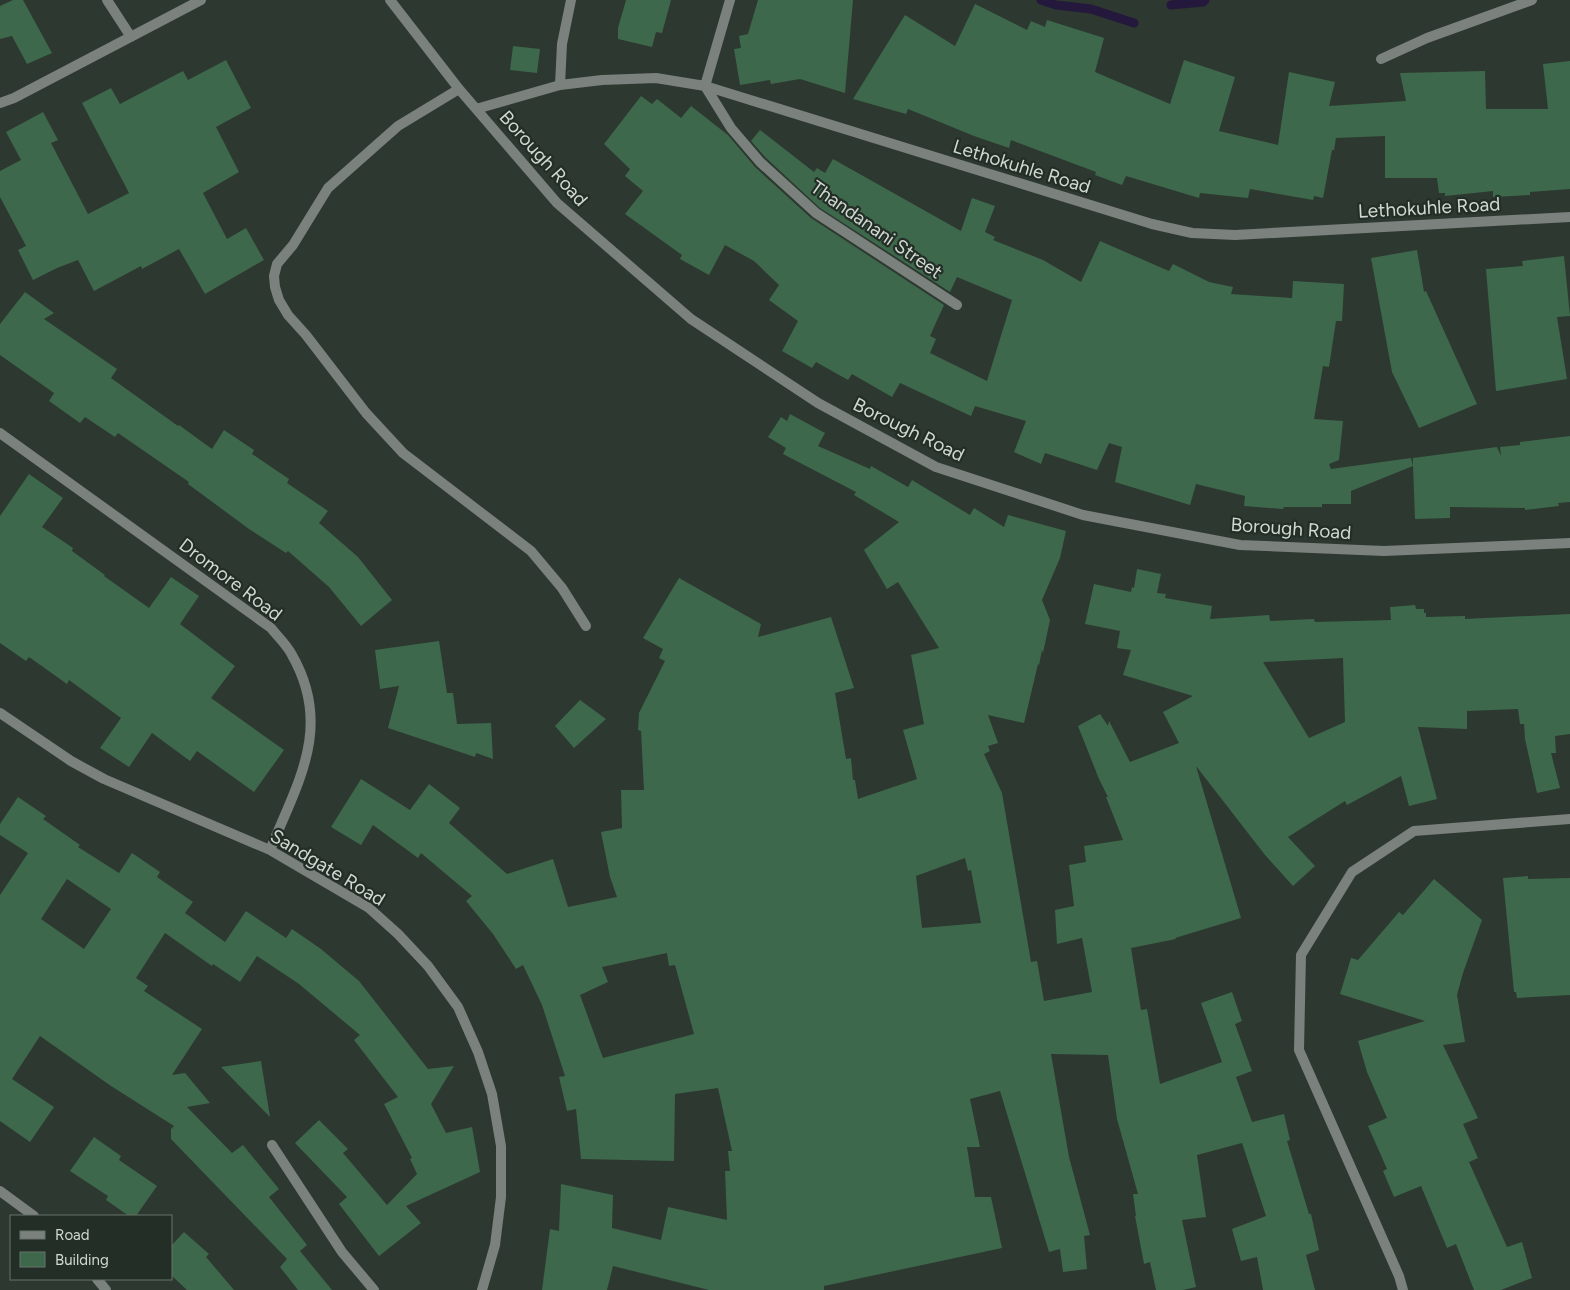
<svg xmlns="http://www.w3.org/2000/svg" width="1570" height="1290" font-family="Figtree,sans-serif">
<style>
.lines{fill:none;stroke-linecap:round;stroke-linejoin:round}
.stream{stroke:#24183c;stroke-width:9}
.building{fill:#3d684b;fill-rule:evenodd}
.service{stroke:#7b817d;stroke-width:10}
.minor{stroke:#7b817d;stroke-width:10}
.labels{text-anchor:middle;stroke-width:4.5;stroke-linejoin:round;paint-order:stroke}
.street-label{font-size:19px;fill:#d1d8d2;stroke:#232e26}
</style>
<rect width="100%" height="100%" fill="#2d3830"/>
<g class="lines">
<path class="stream" d="M1041,0L1056,5L1091,9L1134,23
M1171,5L1203,2L1205,0"/>
</g>
<path class="building" d="M13,0H23L52,53L27,64L12,36L0,39V6Z
M626,0H671L662,33L656,32L652,47L618,39V28Z
M758,0H853L845,93L800,79L771,84L770,80L740,85L734,49L741,48L739,36L748,34Z
M975,4L1027,30L1031,21L1045,27L1047,20L1104,38L1095,72L1170,104L1184,60L1235,77L1219,131L1278,145L1289,72L1335,82L1329,106L1406,101L1400,73L1485,71L1486,109H1548L1543,64L1570,61V189L1530,192V195L1493,197V191L1445,196V193H1439L1437,178H1385V136L1336,138L1334,150H1332L1323,198L1314,196L1313,200L1250,189L1248,198L1200,193L1199,198L1126,176L1122,185L1095,175L1096,172L1011,140L1009,148L974,136L908,109L906,114L853,99L905,15L955,46Z
M513,46L540,49L537,73L510,70Z
M226,60L251,108L216,127L239,172L203,193L227,239L246,228L264,260L205,294L179,249L142,269L141,266L94,291L78,260L57,268L33,280L18,250L26,246L0,197V171L21,160L6,132L43,112L58,140L51,143L88,214L129,193L82,103L111,88L120,104L183,71L188,80Z
M641,96L652,104L657,99L681,118L691,106L728,135L755,167L811,218L944,305L930,336L936,339L930,353L987,381L1012,300L957,277L950,292L820,208L765,157L751,141L760,130L814,172L817,168L825,173L833,159L961,231L972,198L995,206L985,232L995,237L993,240L1043,260L1081,282L1100,241L1169,271L1173,264L1209,282L1233,287L1231,294L1292,298L1293,281L1344,284L1342,321H1336L1329,367L1323,366L1314,419L1343,421L1339,460L1329,464L1331,469L1411,458L1413,466V458L1497,447L1501,456L1500,447L1520,445V442L1570,436V502L1558,503L1559,506L1525,510V508L1450,507V518L1415,519L1413,466L1351,491V504H1322V507H1284L1283,509L1244,506L1245,496L1196,484L1190,505L1115,482L1122,447L1109,443L1097,470L1045,453L1041,464L1014,452L1026,421L975,406L971,416L900,383L892,397L852,374L848,380L816,362L812,368L782,351L798,321L769,300L779,285L754,261L725,245L709,275L680,259L682,255L625,214L643,191L625,176L630,169L604,144Z
M1417,250L1424,292L1426,291L1477,404L1419,428L1392,372L1371,258Z
M1564,256L1570,316L1557,317L1567,379L1496,391L1486,269L1523,266L1522,261Z
M25,292L54,313L44,319L117,369L111,378L178,426L179,425L212,449L224,430L254,450L252,454L289,479L287,483L328,511L319,523L358,557L392,600L361,626L329,587L288,551L286,553L249,529L188,484L189,482L118,433L115,437L85,417L80,423L49,401L54,393L0,355V324Z
M790,414L825,433L818,446L870,469L871,466L908,487L912,480L970,515L974,508L1004,527L1008,515L1066,531L1060,558L1042,600L1050,620L1043,653L1042,650L1039,665L1038,664L1024,723L988,715L998,743L988,746L990,751L984,754L1002,793L1031,962L1037,961L1044,1001L1092,992L1082,938L1057,944L1055,910L1074,906L1069,865L1086,862L1084,846L1123,840L1106,797H1108L1099,779L1078,726L1100,714L1108,726L1109,721L1130,762L1179,743L1163,712L1193,696L1123,675L1131,650L1117,648L1120,631L1085,624L1094,584L1131,592L1132,587L1134,588L1137,569L1161,574L1157,593L1166,594L1165,598L1212,606L1210,619L1269,615L1270,621L1314,619L1315,622L1391,620L1390,607L1415,605L1416,609H1424V613H1426V617L1465,616V619L1570,614V734L1555,736L1556,753H1551L1560,788L1537,793L1525,739L1524,724H1520L1518,709L1467,711V729L1418,727L1437,799L1409,806L1401,776L1347,805L1345,801L1288,837L1315,866L1293,886L1265,855L1196,766L1241,918L1175,938L1176,939L1131,948L1141,1010L1147,1009L1160,1084L1222,1062L1201,1003L1232,992L1242,1021L1235,1024L1252,1071L1236,1077L1252,1122L1284,1114L1290,1140L1287,1141L1309,1214H1311L1319,1250L1306,1255L1315,1290H1263L1257,1257L1241,1261L1232,1229L1266,1216L1242,1143L1197,1155L1206,1217L1182,1220L1196,1287L1183,1290H1156L1150,1262L1144,1264L1135,1216H1136L1133,1194H1138L1117,1119L1108,1055L1051,1054L1069,1157L1090,1235L1084,1236L1087,1269L1063,1272L1060,1249L1049,1252L1000,1091L970,1099L980,1147H967L975,1197H991L1002,1248L824,1286V1290H709L613,1266L607,1290H542L550,1229L559,1231L561,1184L613,1195L612,1228L661,1240L668,1207L727,1220L725,1171H730L728,1151H732L718,1088L675,1094L674,1161L581,1159L576,1109L567,1111L559,1077L565,1076L542,1005L523,965L516,969L493,934L466,901L472,896L421,853L418,858L373,825L361,845L331,827L361,779L410,810L429,784L460,808L449,823L507,874L553,859L568,907L617,897L610,877L601,832L622,828L621,790H644L641,731L638,730L639,713L665,661L659,658L663,649L643,638L679,578L761,624L758,637L831,617L854,688L835,693L846,759L851,758L853,780H855L858,799L917,779L903,730L924,724L911,655L939,648L898,582L887,589L864,550L899,522L854,495L856,492L783,454L786,448L768,437L781,417L787,421ZM1343,658L1345,722L1309,738L1263,662ZM965,858L968,871L971,870L981,923L922,928L916,876ZM667,953L669,966L675,965L694,1034L603,1058L580,995L608,982L602,967Z
M29,474L63,498L42,527L73,548L72,551L105,575L104,576L149,608L171,577L199,596L180,624L235,666L211,698L284,750L254,792L197,751L190,761L152,733L129,767L100,748L121,718L69,680L67,684L29,657L26,661L0,643V516Z
M439,641L447,693H453L457,724L491,723L493,759L476,753L475,757L388,728L399,686L380,689L375,650Z
M580,700L606,719L574,748L555,726Z
M18,797L46,816L43,819L80,845L78,847L119,873L132,853L160,872L157,877L193,902L185,913L225,942L246,911L286,938L292,929L321,949L359,981L428,1069L454,1066L431,1104L446,1133L472,1127L480,1172L406,1206L421,1223L379,1256L339,1204L347,1197L295,1143L319,1120L348,1149L343,1153L387,1205L417,1174L410,1159L412,1158L384,1104L398,1097L354,1040L360,1035L299,984L257,956L240,982L213,964L212,966L165,933L136,978L148,986L144,991L202,1029L172,1075L185,1073L210,1103L187,1107L232,1153L243,1145L279,1189L269,1197L307,1245L300,1251L332,1290H298L280,1267L287,1259L171,1139V1129L174,1126L111,1086L40,1036L12,1079L54,1107L30,1142L0,1121V895L28,853L0,835V824ZM67,879L111,909L84,949L41,919Z
M1528,876V879L1570,878V995L1517,998L1516,992H1514L1503,878Z
M1434,879L1482,920L1463,973L1457,995L1465,1042L1443,1045L1478,1118L1463,1124L1478,1158L1469,1162L1507,1247L1522,1242L1532,1278L1501,1290H1474L1456,1244L1447,1248L1421,1186L1394,1197L1383,1171L1387,1169L1368,1126L1387,1118L1367,1072L1358,1041L1425,1021L1340,994L1351,958L1358,960L1399,912L1403,915Z
M261,1061L270,1117L221,1067Z
M94,1137L121,1156L119,1160L157,1186L136,1216H129L106,1200L108,1196L70,1171Z
M184,1232L209,1254L206,1257L234,1290H187L171,1275V1246Z"/>
<g class="lines">
<path class="service" d="M1381,59L1427,38L1532,0"/>
<path class="minor" d="M107,0L131,37
M390,0L459,89L557,203L691,319L818,403L936,467L1083,515L1240,545L1384,551L1570,543
M730,0L705,86L731,128L760,162L816,213L957,305
M560,85L562,44L571,0
M459,89L398,126L328,188L293,245L277,264L274,276L275,287L279,300L288,315L306,335L366,413L403,453L531,551L562,588L586,626
M0,103L14,98L201,0
M476,109L560,85L602,80L656,78L705,86L1152,224L1192,233L1235,235L1570,217
M0,433L271,628C278,637 287,645 292,655C333,727 298,782 270,850
M0,713L71,761L104,779L270,850L369,908L398,934L428,966L458,1007L478,1052L492,1094L501,1146V1197L495,1245L482,1290
M272,1145L342,1252L374,1290
M0,1191L34,1216
M97,1279L106,1290
M1403,1290L1399,1276L1299,1050L1301,955L1352,872L1414,831L1570,819"/>
</g>
<g class="labels">
<g class="street-label">
<text transform="translate(544 158) rotate(48)" y="7">Borough Road</text>
<text transform="translate(1022 166) rotate(17)" y="7">Lethokuhle Road</text>
<text transform="translate(1429 207) rotate(-3)" y="7">Lethokuhle Road</text>
<text transform="translate(877 229) rotate(35)" y="7">Thandanani Street</text>
<text transform="translate(909 429) rotate(26)" y="7">Borough Road</text>
<text transform="translate(1291 528) rotate(4)" y="7">Borough Road</text>
<text transform="translate(231 579) rotate(37)" y="7">Dromore Road</text>
<text transform="translate(328 867) rotate(31)" y="7">Sandgate Road</text>
</g>
</g>
<rect x="10" y="1215" width="162" height="65" fill="#232e26" stroke="#69726b"/>
<rect x="20" y="1231" width="25" height="8" fill="#7b817d" stroke="#69726b"/>
<text x="55" y="1240" font-size="15" fill="#d1d8d2">Road</text>
<rect x="20" y="1252" width="25" height="15" fill="#3d684b" stroke="#69726b"/>
<text x="55" y="1265" font-size="15" fill="#d1d8d2">Building</text>
</svg>
